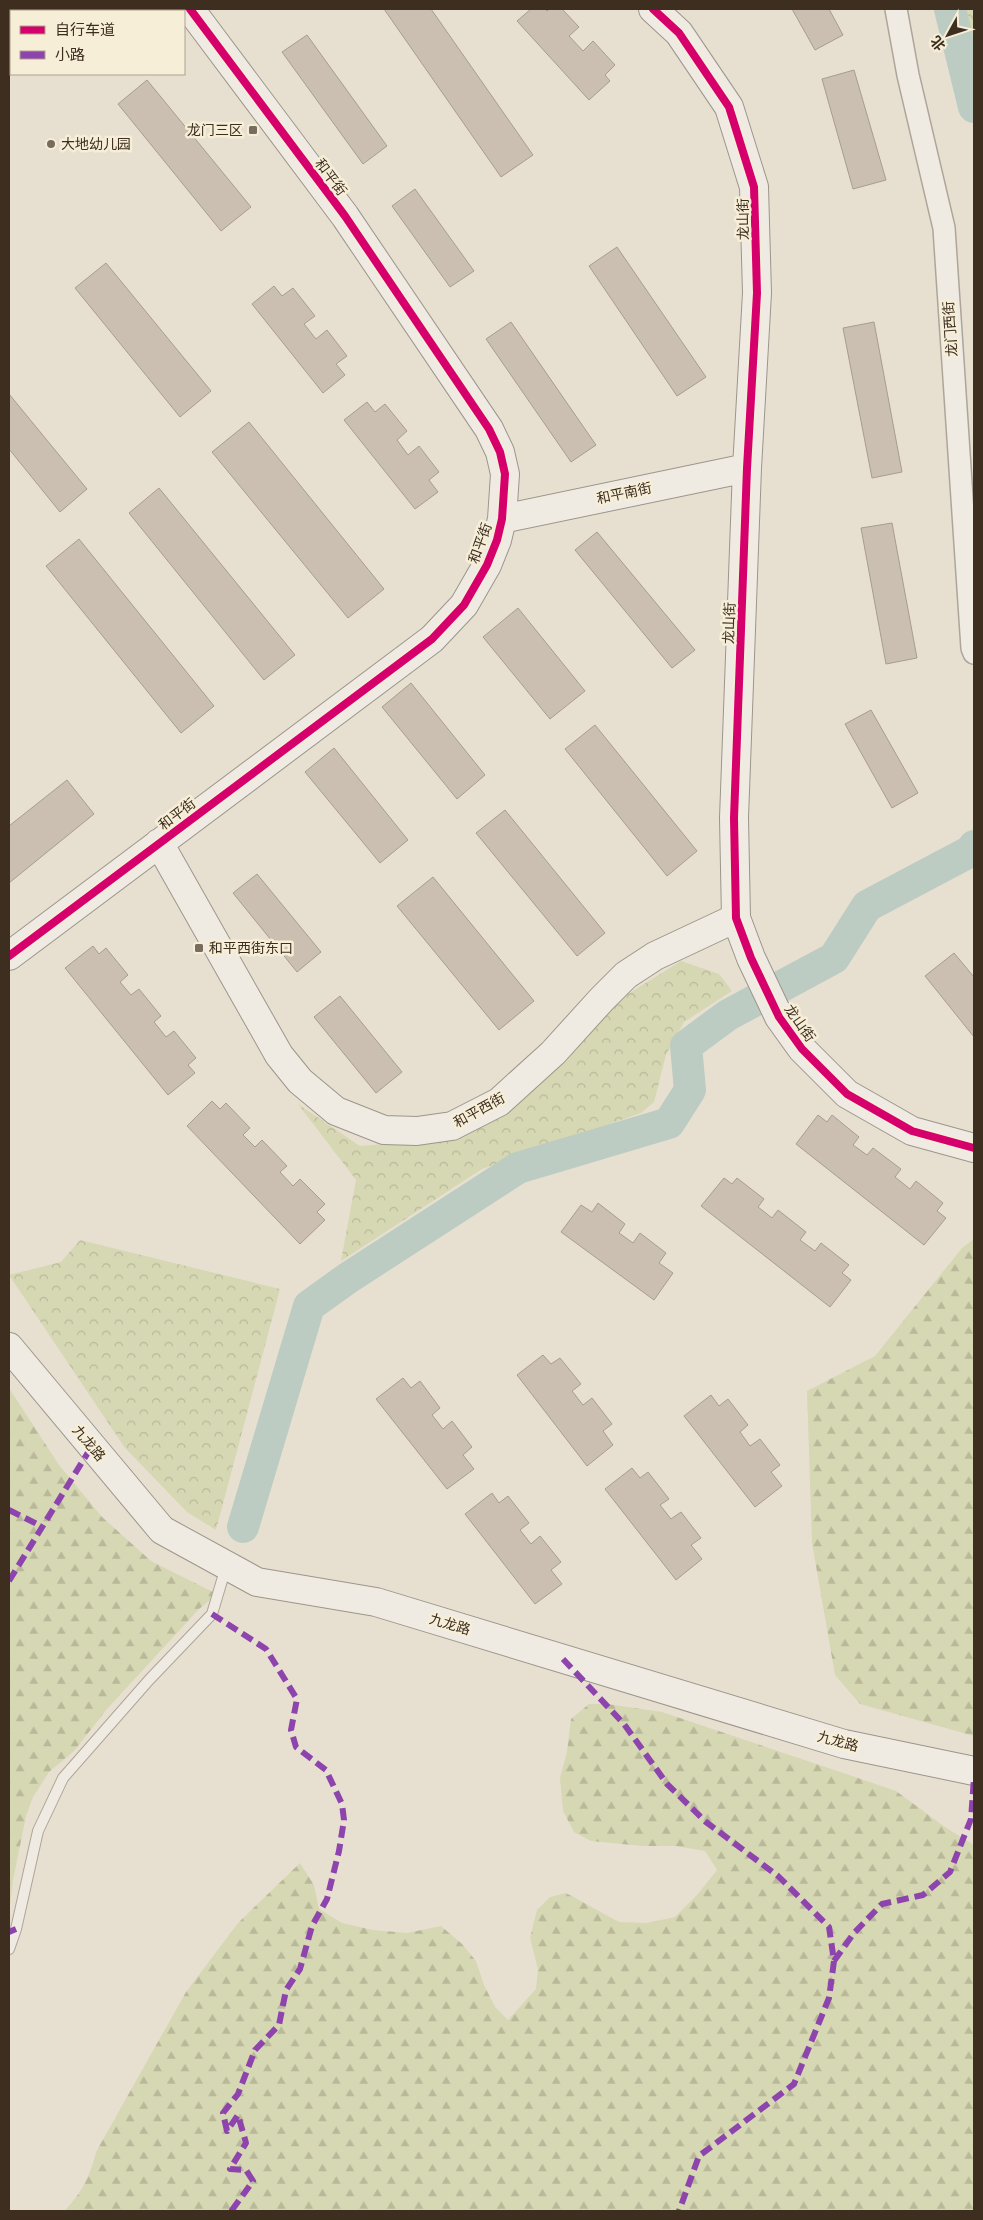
<svg xmlns="http://www.w3.org/2000/svg" width="983" height="2220" font-family="Literata,'Noto Sans SC',serif">
<style>
.forest{fill:url(#forest-firs)}
.park{fill:url(#park-crowns)}
.lines{fill:none;stroke-linecap:round;stroke-linejoin:round}
.river{stroke:#bcccc2;stroke-width:32}
.building{fill:#cbbfb2;stroke:#a89c90}
.lane-casing{stroke:#ada599;stroke-width:12}
.street-casing{stroke:#ada599;stroke-width:24}
.secondary-casing{stroke:#9c958a;stroke-width:30}
.lane{stroke:#efebe3;stroke-width:10}
.street{stroke:#efebe3;stroke-width:21}
.secondary{stroke:#efebe3;stroke-width:28}
.quiet{stroke:#8e44ad;stroke-width:6;stroke-dasharray:12 6;stroke-linecap:butt}
.cycleway-casing{stroke:#f7eed8;stroke-width:11}
.cycleway{stroke:#d6006c;stroke-width:8}
.poi-dot{fill:#786c5e;stroke:#f7eed8;stroke-width:2}
.labels{text-anchor:middle;stroke-width:5;stroke-linejoin:round;paint-order:stroke}
.poi-label{font-size:14px;fill:#3d2e20;stroke:#f7eed8;text-anchor:start}
.street-label{font-size:14px;fill:#3d2e20;stroke:#f7eed8}
</style>
<defs>
<pattern id="forest-firs" width="22" height="20" patternUnits="userSpaceOnUse" patternTransform="scale(1.25)"><rect width="22" height="20" fill="#d6d7b3"/><path d="M5 1l3.5 6h-7zM16 11l3.5 6h-7z" fill="#b9b99a"/></pattern>
<pattern id="park-crowns" width="20" height="18" patternUnits="userSpaceOnUse" patternTransform="scale(1.25)"><rect width="20" height="18" fill="#d6d7b3"/><path d="M2 6a3 3 0 1 1 6 0M12 15a3 3 0 1 1 6 0" fill="none" stroke="#b9b99a"/></pattern>
</defs>
<rect width="100%" height="100%" fill="#e7e0d1"/>
<path class="forest" d="M974,1239V1736L860,1704L835,1675L812,1543L807,1391L875,1356L962,1248Z
M9,1388L59,1465L102,1517L151,1561L217,1594L199,1609L107,1709L74,1751L49,1772L33,1797L26,1816L13,1880L9,1914Z
M589,1704H607L662,1712L864,1780L896,1791L945,1827L974,1845V2211H64C82,2193 90,2176 96,2152L186,1992L238,1923L300,1863L314,1885L319,1909L342,1923L373,1930L407,1933L441,1926L462,1944L476,1961L484,1985L495,2007L508,2020L536,1989L538,1969L530,1938L537,1910L550,1897L566,1893L619,1922L647,1923L675,1917L697,1895L717,1870L705,1851L676,1846H642L591,1841L574,1832L563,1811L560,1778L567,1752L571,1719Z"/>
<path class="park" d="M963,9H974V54Z
M681,961L719,974L732,991L684,1022L666,1055L654,1102L641,1113L482,1169L341,1261L356,1180L298,1104L360,1146L421,1141L604,1009Z
M80,1240L280,1289L216,1530L187,1512L125,1448L9,1275L61,1262Z"/>
<g class="lines">
<path class="river" d="M950,9L974,107
M243,1527L309,1306L348,1278L518,1168L669,1123L690,1090L686,1046L728,1015L834,958L867,906L971,851L974,846"/>
</g>
<path class="building" d="M384,9H431L533,155L501,177Z
M531,9H545L547,11L549,9H562L579,27L569,36L583,51L593,41L615,65L605,75L610,81L589,100L517,21Z
M792,9H829L843,35L815,50Z
M307,35L387,146L363,164L282,52Z
M854,70L886,180L853,189L822,79Z
M147,80L251,207L221,231L118,104Z
M415,189L474,271L450,287L392,206Z
M617,247L706,377L677,396L589,266Z
M106,263L211,391L180,417L75,288Z
M274,286L282,296L293,288L315,316L304,324L316,339L327,330L347,356L336,364L345,375L323,393L252,304Z
M511,322L596,445L571,462L486,339Z
M874,322L902,472L872,478L843,328Z
M9,394L87,489L60,512L9,449Z
M367,402L375,412L385,404L407,431L397,440L408,455L419,446L439,472L429,480L438,492L415,509L344,420Z
M249,422L384,589L348,618L212,452Z
M159,488L295,655L264,680L129,513Z
M892,523L917,658L886,664L861,528Z
M597,532L695,650L672,668L575,550Z
M79,539L214,706L181,733L46,566Z
M518,608L585,691L550,719L483,637Z
M411,683L485,775L457,799L382,707Z
M871,710L918,793L892,808L845,724Z
M595,725L697,851L667,876L565,749Z
M334,748L408,840L380,863L305,772Z
M67,780L94,814L9,883V826Z
M505,810L605,933L577,956L476,833Z
M257,874L321,952L297,972L233,893Z
M433,877L534,1001L499,1030L397,906Z
M93,946L99,954L106,948L128,975L120,982L131,995L139,989L161,1016L154,1022L166,1037L174,1031L196,1058L188,1065L195,1073L168,1095L65,968Z
M954,953L974,977V1037L925,976Z
M340,996L402,1072L376,1093L314,1017Z
M212,1101L220,1109L226,1103L250,1128L243,1135L255,1147L262,1140L287,1166L280,1172L293,1186L300,1179L325,1204L317,1212L325,1220L300,1244L187,1126Z
M818,1115L827,1122L832,1115L859,1137L853,1145L867,1155L873,1148L901,1169L895,1177L910,1189L916,1181L943,1203L937,1211L946,1218L924,1245L796,1144Z
M724,1178L732,1184L737,1178L764,1199L758,1207L772,1218L778,1210L806,1232L800,1240L815,1251L821,1243L849,1265L842,1273L851,1280L830,1307L701,1206Z
M598,1203L625,1224L619,1233L633,1243L640,1233L666,1253L659,1263L673,1273L654,1300L561,1232L581,1205L592,1212Z
M543,1355L551,1364L560,1358L581,1384L572,1391L583,1405L592,1398L612,1424L603,1431L613,1445L587,1466L517,1375Z
M403,1378L411,1388L420,1381L440,1408L432,1415L443,1429L452,1421L472,1447L463,1455L474,1469L447,1489L376,1399Z
M711,1395L719,1406L728,1399L748,1425L740,1432L750,1446L760,1439L780,1465L771,1472L782,1486L755,1507L684,1416Z
M632,1468L640,1478L648,1472L669,1499L660,1505L671,1519L681,1512L701,1538L691,1545L702,1559L676,1580L605,1489Z
M492,1493L499,1503L508,1496L529,1523L520,1530L531,1544L540,1536L561,1562L551,1570L562,1584L535,1604L465,1514Z"/>
<g class="lines">
<g class="lane-casing">
<path id="lane" d="M9,1949L16,1929L38,1831L63,1778L149,1680L212,1614L226,1567"/>
</g>
<g class="street-casing">
<path id="street" d="M896,9L908,75L944,228L972,648L974,653"/>
</g>
<g class="secondary-casing">
<path id="secondary" d="M653,9L679,33L729,107L754,187L757,293L747,468L734,818L736,918L751,958L779,1017L802,1049L847,1094L912,1131L974,1148
M145,11L152,9
M9,59L11,58
M502,519L747,468
M159,843L279,1055L300,1081L336,1111L384,1130L417,1131L452,1126L499,1102L553,1053L602,999L626,975L655,956L736,918
M9,956L432,639L464,605L487,565L497,540L502,519L505,474L500,452L489,429L345,216L190,9
M9,1347L162,1530L257,1582L376,1602L844,1744L974,1771"/>
</g>
<use href="#lane" class="lane"/>
<use href="#street" class="street"/>
<use href="#secondary" class="secondary"/>
<path class="quiet" d="M9,1510L41,1526
M9,1581L92,1446
M212,1614L266,1649L297,1699L291,1730L296,1747L326,1770L342,1804L344,1820L339,1851L327,1899L312,1926L300,1969L286,1990L279,2025L255,2050L238,2094L223,2113L227,2131L238,2115L246,2143L230,2169L246,2170L253,2181L232,2210L237,2211
M563,1659L624,1724L667,1784L706,1822L778,1876L829,1927L834,1961L829,1998L794,2084L699,2156L679,2211
M9,1932L16,1929
M834,1961L854,1933L882,1904L923,1895L950,1872L971,1819L974,1778"/>
<g class="cycleway-casing">
<path id="cycleway" d="M653,9L679,33L729,107L754,187L757,293L747,468L734,818L736,918L751,958L779,1017L802,1049L847,1094L912,1131L974,1148
M9,956L432,639L464,605L487,565L497,540L502,519L505,474L500,452L489,429L345,216L190,9"/>
</g>
<use href="#cycleway" class="cycleway"/>
</g>
<g class="poi-dot">
<rect x="248" y="125" width="10" height="10" rx="2.5"/>
<circle cx="51" cy="144" r="5"/>
<rect x="194" y="943" width="10" height="10" rx="2.5"/>
</g>
<g class="labels">
<g class="poi-label">
<text x="243" y="135" text-anchor="end">龙门三区</text>
<text x="61" y="149">大地幼儿园</text>
<text x="209" y="953">和平西街东口</text>
</g>
<g class="street-label">
<text transform="translate(331 177) rotate(53)" y="5">和平街</text>
<text transform="translate(743 219) rotate(-91)" y="5">龙山街</text>
<text transform="translate(950 329) rotate(-94)" y="5">龙门西街</text>
<text transform="translate(624 493) rotate(-12)" y="5">和平南街</text>
<text transform="translate(480 543) rotate(-70)" y="5">和平街</text>
<text transform="translate(729 623) rotate(-88)" y="5">龙山街</text>
<text transform="translate(177 814) rotate(-37)" y="5">和平街</text>
<text transform="translate(800 1023) rotate(55)" y="5">龙山街</text>
<text transform="translate(479 1110) rotate(-29)" y="5">和平西街</text>
<text transform="translate(89 1443) rotate(50)" y="5">九龙路</text>
<text transform="translate(450 1624) rotate(17)" y="5">九龙路</text>
<text transform="translate(838 1741) rotate(15)" y="5">九龙路</text>
</g>
</g>
<rect width="983" height="2220" fill="none" stroke="#3d2e20" stroke-width="20"/>
<rect x="10" y="10" width="175" height="65" fill="#f7eed8" stroke="#ada18e"/>
<rect x="20" y="26" width="25" height="8" fill="#d6006c" stroke="#ada18e"/>
<text x="55" y="35" font-size="15" fill="#3d2e20">自行车道</text>
<rect x="20" y="51" width="25" height="8" fill="#8e44ad" stroke="#ada18e"/>
<text x="55" y="60" font-size="15" fill="#3d2e20">小路</text>
<g transform="translate(948 35) rotate(230)" stroke="#f7eed8" stroke-width="4" paint-order="stroke">
<path d="M0-4L9 19L0 12L-9 19Z" fill="#3d2e20"/>
<text y="-8" font-size="14" font-weight="bold" text-anchor="middle" fill="#3d2e20">北</text>
</g>
</svg>
